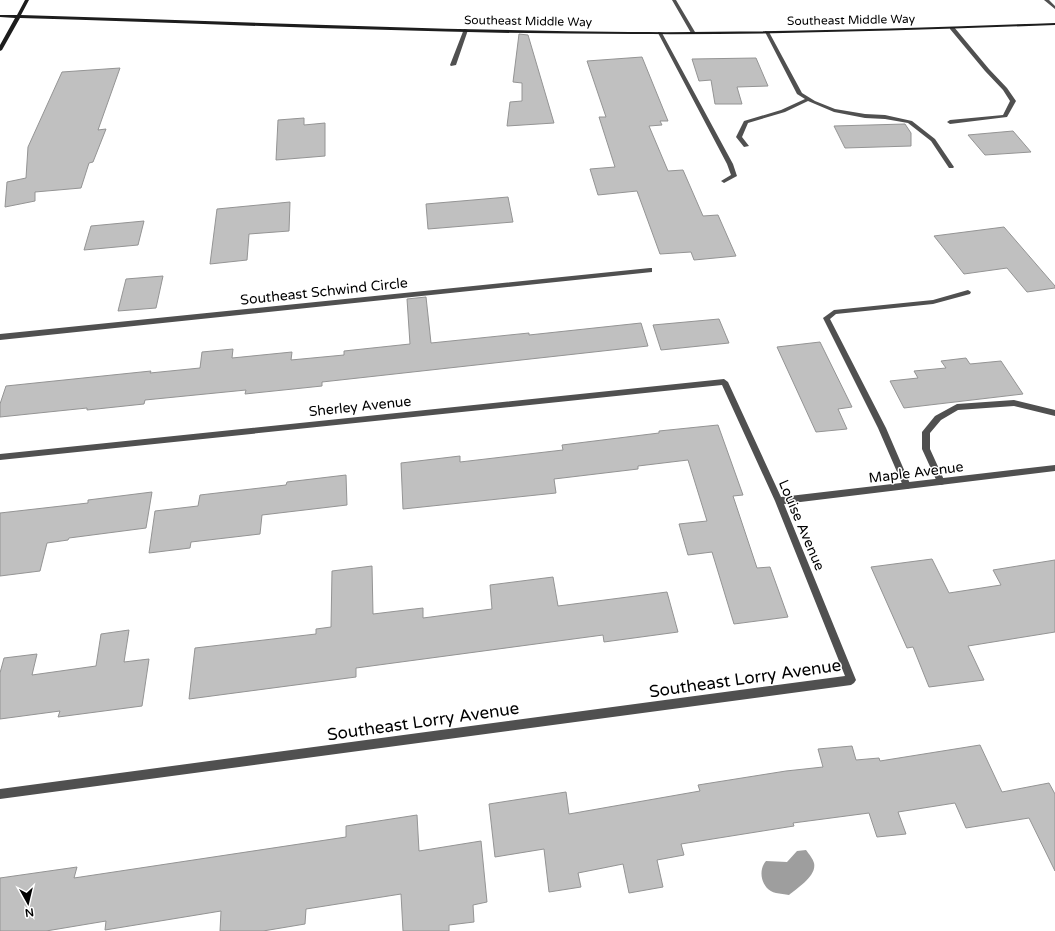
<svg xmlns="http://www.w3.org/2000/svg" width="1055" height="931" font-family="'Varela Round',sans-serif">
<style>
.water{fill:#9e9e9e}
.building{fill:#c0c0c0;stroke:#949494}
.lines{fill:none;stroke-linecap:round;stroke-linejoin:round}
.lane{fill:#505050;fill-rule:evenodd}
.street{fill:#505050;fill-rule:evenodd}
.secondary{fill:#1d1d1d;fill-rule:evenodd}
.labels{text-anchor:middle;stroke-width:3;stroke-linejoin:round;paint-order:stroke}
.far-street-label{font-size:12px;fill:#000;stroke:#fff}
.street-label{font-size:14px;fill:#000;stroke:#fff}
.near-street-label{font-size:17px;fill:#000;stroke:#fff}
</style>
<rect width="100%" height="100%" fill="#fff"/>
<path class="water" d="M806,850C809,854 813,859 814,863C817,876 797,888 789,895C785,894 780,894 776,893C762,890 757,871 766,861L787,862L797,851Z"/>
<path class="building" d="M519,34L528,35L554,123L507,126L510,102L522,101V83L513,82Z
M642,57L668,121H660L662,125L649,126L668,171L683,170L703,216L718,215L736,256L694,260L691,252L660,254L637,191L598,195L590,169L615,167L599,117H606L587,61Z
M756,58L768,86L737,87L742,104H715L711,80L699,81L692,59Z
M120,68L98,130L106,129L93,162L89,163L81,188L35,192V201L5,207L7,182L26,178L28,147L62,72Z
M304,118V125L325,123V156L276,160L278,120Z
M905,124L911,133V146L845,148L834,126Z
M1013,131L1031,152L985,155L968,135Z
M508,197L513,222L428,229L426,204Z
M290,202L289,231L249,234L247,260L210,264L217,209Z
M144,221L138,245L84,250L91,226Z
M1004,227L1055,286V288L1027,292L1007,268L964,274L934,236Z
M163,276L156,308L118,311L126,279Z
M426,297L431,343L529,333V335L641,323L648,346L322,382V386L245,394L246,390L145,400L144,404L87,410V408L0,417V404L6,386L151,371L150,373L200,368L202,352L233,349L232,358L292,352L291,360L344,355V351L410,344L407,299Z
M719,319L729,343L661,350L653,325Z
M820,342L852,407L838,409L847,429L816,432L777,347Z
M966,358L970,364L1001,361L1023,394L904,408L890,381L918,378L914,371L946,368L941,361Z
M718,425L743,495L733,496L757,568L770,567L788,617L734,624L712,552L688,555L679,524L707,521L688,460L638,466V469L554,479L556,493L403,509L401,463L460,456V462L563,450L562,445L659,433V431Z
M346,475L347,505L262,515L260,534L191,542L190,548L149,553L155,511L198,506L200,495L286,485L287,482Z
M152,492L146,528L69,538L68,540L47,543L40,571L0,576V513L88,503V500Z
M932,559L949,593L1001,585L993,570L1055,560V632L968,646L984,680L929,687L913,647L907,648L871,567Z
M372,566L373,614L423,608V618L492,609L490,585L553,577L558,606L667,592L678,632L604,642L603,635L356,668V677L189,699L195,648L316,634V629L331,627L332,571Z
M129,630L124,662L149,659L142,706L58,717L60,711L0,719V673L4,658L37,654L32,675L96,666L101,634Z
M980,745L1002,792L1049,783L1055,794V871L1029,818L966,828L955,803L898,812L906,834L877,837L869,813L793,823L794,826L681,844L684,855L657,860L663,887L629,893L623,864L578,873L581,887L549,892L544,849L495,857L489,804L566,792L569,814L700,791L698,785L786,771L823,767L818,749L852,746L856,760L879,758L880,761Z
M417,815L419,851L481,841L487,902L473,905L474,922L449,925V931H403L401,894L306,909L305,924L263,931H220L221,911L105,930L106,921L46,931H0V878L77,867L74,878L346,837V826Z"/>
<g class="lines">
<path class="lane" d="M950,27H954L989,69L1007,88L1016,101L1007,117L950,124L947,122L950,120L1003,115L1010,101L1003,90L985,71L950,29Z
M464,29L468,30L456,65L451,66L450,65Z
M765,31L769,32L802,93L815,101L835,109L865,114L885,115L912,121L935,139L954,167L953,168H949L931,141L908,123L885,119L865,118L834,112L808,101L785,112L748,123L742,137L749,146L744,147L736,137L744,121L781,110L805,99L797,94L765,32Z
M658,32L662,33L733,164L737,176L724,183L721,181L731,175L727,164L658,33Z
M968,290L971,292L970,294L933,304L836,314L830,319L886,428L911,486L910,488L907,489L904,488L878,428L823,318L834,310L933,300Z
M1014,400L1055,410V416L1014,406L958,410L941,420L930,433V449L945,482L944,484L941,485L938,484L922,449V432L935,416L957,404Z"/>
<path class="street" d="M672,0H676L695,32V33H691Z
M1044,0H1049L1055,6V9Z
M650,268H652V272L0,340V334Z
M724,379L728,382L781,497L1055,465V471L784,504L856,680L854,683L851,685L0,799V789L845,676L775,501L722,385L0,460V454Z"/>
<path class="secondary" d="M25,0H29L21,15C224,21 426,30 629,32C771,33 913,28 1055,23V25C915,30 774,35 634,34C429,34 224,24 20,18L2,50L0,51V45L15,18L0,17V15H17Z"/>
</g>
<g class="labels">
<g class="far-street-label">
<text transform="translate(851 20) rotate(-1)" y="4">Southeast Middle Way</text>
<text transform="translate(528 21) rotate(1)" y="4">Southeast Middle Way</text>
</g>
<g class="street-label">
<text transform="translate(324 291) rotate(-6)" y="5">Southeast Schwind Circle</text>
<text transform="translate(360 406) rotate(-6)" y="5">Sherley Avenue</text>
<text transform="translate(916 472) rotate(-7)" y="5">Maple Avenue</text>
<text transform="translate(802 525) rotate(67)" y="5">Louise Avenue</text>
</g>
<g class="near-street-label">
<text transform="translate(745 678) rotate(-8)" y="6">Southeast Lorry Avenue</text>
<text transform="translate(423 721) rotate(-8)" y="6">Southeast Lorry Avenue</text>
</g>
</g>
<g transform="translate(28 903) rotate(172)" stroke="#ffffff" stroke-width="3" paint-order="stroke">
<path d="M0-3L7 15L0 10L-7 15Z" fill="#000000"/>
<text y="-6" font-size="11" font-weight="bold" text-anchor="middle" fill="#000000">N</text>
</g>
</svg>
